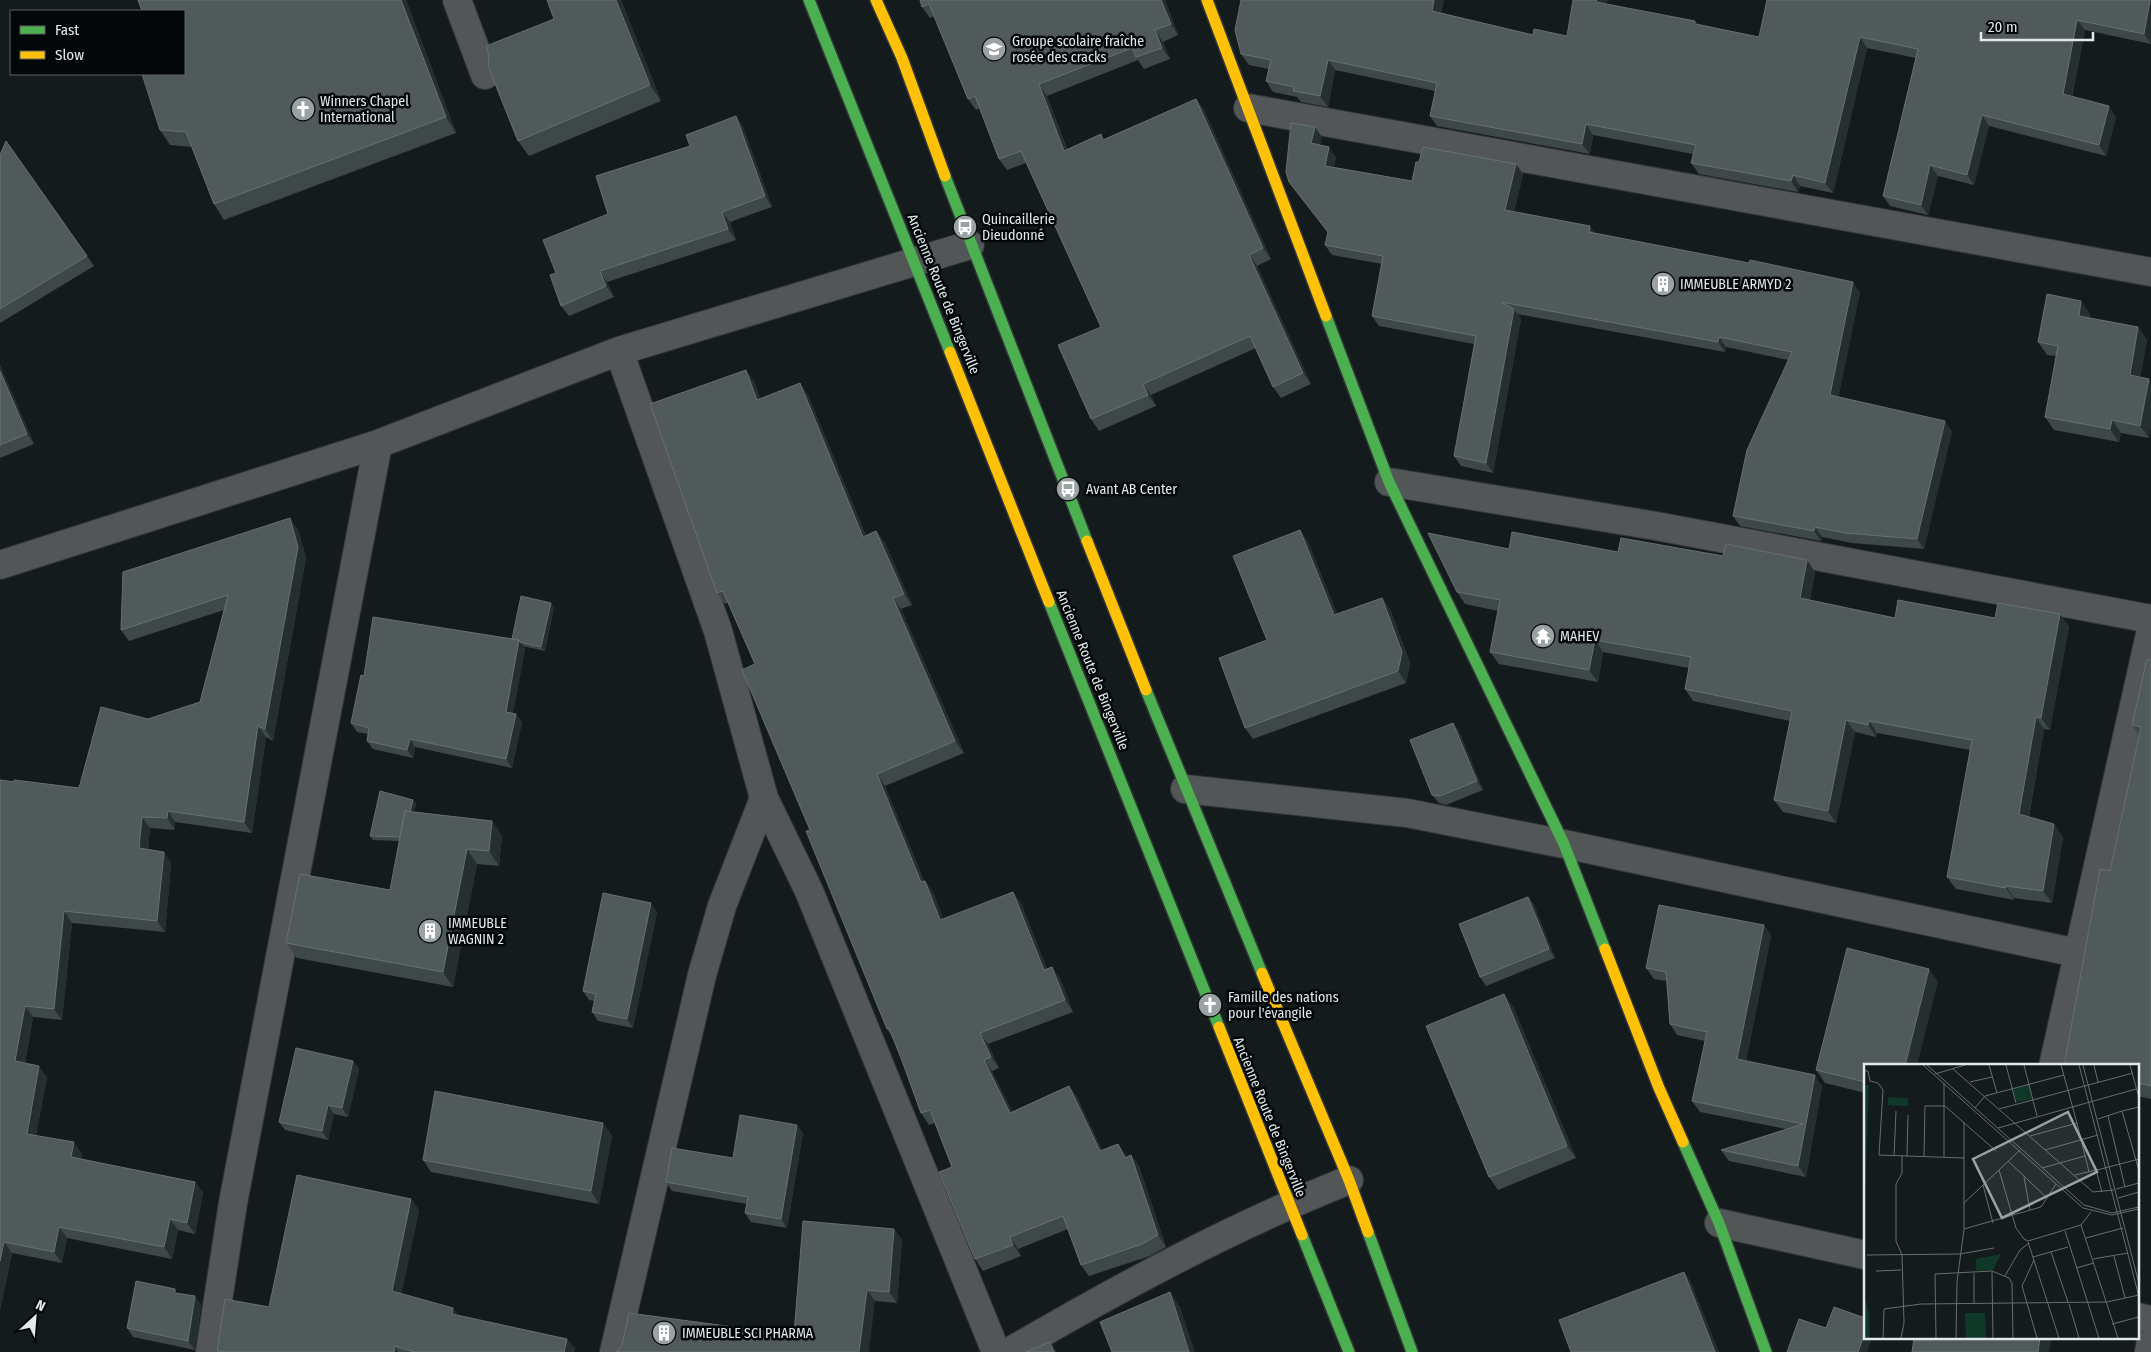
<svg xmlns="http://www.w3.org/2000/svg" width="2151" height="1352" font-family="'Fira Sans Condensed',sans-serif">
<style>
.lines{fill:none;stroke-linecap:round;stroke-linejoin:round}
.street-casing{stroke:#323738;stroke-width:30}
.fast-casing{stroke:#323738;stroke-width:14}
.slow-casing{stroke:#323738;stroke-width:14}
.street{stroke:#535657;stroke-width:28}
.fast{stroke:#4caf50;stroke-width:11}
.slow{stroke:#ffc107;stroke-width:11}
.wall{fill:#3e4848}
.shaded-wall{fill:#262f2f}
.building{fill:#505a5a;stroke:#677071}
.labels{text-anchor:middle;stroke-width:5;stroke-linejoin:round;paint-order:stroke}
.poi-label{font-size:14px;fill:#e2eaec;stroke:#040708;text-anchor:start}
.street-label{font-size:14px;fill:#e2eaec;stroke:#040708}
.inset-road{fill:none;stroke:#666e6f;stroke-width:1}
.view{fill:#9aa2a3;fill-opacity:0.15;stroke:#9aa2a3;stroke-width:2.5}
.inset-edge{fill:none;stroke:#e2eaec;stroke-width:2.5}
</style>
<rect width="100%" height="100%" fill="#141b1c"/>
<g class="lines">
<g class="street-casing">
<path id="street" d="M457,0L485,75
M1248,108L2151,272
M619,351L718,631L764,798L809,891L996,1352
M1389,482L1656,526L2151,619
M0,565L378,444L619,351L970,245
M1185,789L1407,813L1564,844L2077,953
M2053,1066L2151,630
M1719,1223L1865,1255
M2137,1317L2151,1320
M210,1352L233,1203L378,444
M614,1352L702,975L722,906L764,798
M1009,1352C1119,1288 1231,1227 1349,1180
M2149,1352L2151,1341"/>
</g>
<g class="fast-casing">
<path id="fast" d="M809,0L950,352
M945,176L1087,541
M1326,316L1389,482L1564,844L1605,949
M1049,602L1219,1027
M1146,690L1262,973
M1683,1142L1719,1223L1766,1352
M1368,1232L1412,1352
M1302,1235L1349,1352"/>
</g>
<g class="slow-casing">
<path id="slow" d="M876,0L902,58L945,176
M1207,0L1326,316
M950,352L1049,602
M1087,541L1146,690
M1605,949L1659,1088L1683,1142
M1262,973L1349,1180L1368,1232
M1219,1027L1302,1235"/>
</g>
<use href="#street" class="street"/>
<use href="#fast" class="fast"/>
<use href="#slow" class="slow"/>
</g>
<path class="wall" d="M138,0H406L456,133L224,220L214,204L192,147L170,145L160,130L184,74Z
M621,0L661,101L529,156L518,141L554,19Z
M920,0H1165L1178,35L1163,42L1170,59L1144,69L1138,60L1047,96L1067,149L1104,139L1196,99L1204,110L1271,259L1257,266L1311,384L1281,398L1273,387L1256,348L1151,395L1156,406L1099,431L1091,419L1101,327L1026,163L1007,170L999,159L980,108L976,110L968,99L934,16L930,18L922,7Z
M1241,0H1444L1441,13L1533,35L1567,36L1606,4L1759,37L2151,0V44L2085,30L2072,97L2116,117L2106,156L1989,126L1974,185L1938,176L1928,215L1890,206L1883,196L1916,58L1867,48L1833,193L1800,186L1798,192L1699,174L1691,163L1693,154L1593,135L1590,154L1437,126L1430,116L1435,91L1335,70L1328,107L1301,102L1297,97L1273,92L1266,81L1269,69L1249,65L1241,54Z
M743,127L772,207L730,222L736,240L607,282L614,297L569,316L561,306L556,273L608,214L690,146Z
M1322,137L1320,145L1336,157L1334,167L1412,181L1419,162L1516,164L1523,174L1514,212L1595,233L1860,292L1838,397L1952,431L1924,549L1852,543L1822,537L1821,541L1740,526L1733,516L1788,360L1726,347L1725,352L1517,314L1521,319L1493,473L1461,466L1454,456L1474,344L1379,326L1372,316L1382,264L1332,255L1325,245L1328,232L1289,182Z
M13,151L94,266L0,323V155Z
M2090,314V318L2138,327L2147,340L2140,378L2149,438L2121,433L2119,442L2054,430L2045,417L2056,356L2047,355L2038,342Z
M0,365L34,444L0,458Z
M754,381L760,399L808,395L866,536L876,531L885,543L912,605L901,609L964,753L885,786L924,881H925L933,892L943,919L1021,903L1047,969L1060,978L1073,1012L988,1044L999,1068L992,1071L1012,1112L1069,1086L1077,1097L1102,1150L1118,1144L1127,1157L1131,1155L1139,1166L1166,1247L1150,1256L1089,1276L1081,1265L1068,1229L1018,1249L1021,1256L983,1271L975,1259L952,1167L935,1123L929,1125L921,1113L901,1058L892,1037L887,1029L810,830L755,664L728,603L725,604L717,593Z
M290,518L298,530L306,558L273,741L266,737L252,833L175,822V830L150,828L148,850L164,852L171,864L165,932L72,923L62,1020L33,1017L25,1063L47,1077L36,1135L82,1154L81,1159L195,1182L203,1193L195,1234L178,1230L172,1259L67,1238L62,1263L12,1253L0,1310V780L14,782L79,788L148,719L200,702L224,610L129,641L121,630Z
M1300,530L1308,542L1337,614L1382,598L1390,609L1410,663L1406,683L1253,739L1245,728L1267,640Z
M1509,549L1618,552L1815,572L1810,600L1895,618H1995L2069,626L2050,730L2044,729L2029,817L2063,837L2052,903L2014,898V900L1956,889L1947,877L1970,750L1877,733L1876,737L1855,732L1836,823L1783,812L1774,800L1790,721L1693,701L1685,689L1689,668L1603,652L1598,682L1499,664L1490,652L1498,611L1465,604L1457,592Z
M554,607L545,651L523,646L525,648L513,713L516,714L522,722L512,768L415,747L413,758L373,749L367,741L368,734L357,732L351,723L364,676L512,639Z
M2151,660V1099L2137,1096V1066L2110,871L2139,736L2132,725Z
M1453,723L1459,731L1483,790L1446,805L1439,803L1432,795Z
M413,800L416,804L414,812L492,821L502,836L499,866L477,864L453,987L297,958L286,943L390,890L399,841L373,840L370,836Z
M1528,897L1534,905L1555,958L1486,986L1480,977Z
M657,912L633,1028L598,1021L592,1012L594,1001L589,1000L583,991Z
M1764,925L1771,936L1746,1061L1822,1086L1806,1177L1729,1161L1721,1150L1786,1129L1700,1112L1692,1101L1705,1041L1677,1035L1670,1024L1667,981L1654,979L1646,968Z
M1938,982L1865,1066V1093L1825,1083L1816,1070Z
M1513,1006L1576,1158L1498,1190L1489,1177Z
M353,1061L359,1069L348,1117L334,1114L328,1140L285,1130L279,1122Z
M603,1123L612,1136L599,1204L431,1172L423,1160Z
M803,1133L787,1228L751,1222L745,1213L747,1204L672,1191L666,1182Z
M411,1199L419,1210L401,1294L458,1316L567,1339L575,1349L574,1352H218L217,1351L269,1307Z
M894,1229L902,1240L897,1303L875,1301L794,1335Z
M178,1293L195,1296L201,1305L195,1350L133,1337L127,1328Z"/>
<path class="shaded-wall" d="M401,0H406L456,133L446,117Z
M616,0H621L661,101L650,85Z
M1161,0H1165L1178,35L1171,24Z
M1434,0H1444L1439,21L1432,11Z
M1597,0H1608L1603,12L1596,2Z
M2150,0H2151V44L2144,34Z
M2077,20L2085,30L2070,105L2063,94Z
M1155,30L1163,42L1170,59L1162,48Z
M1860,37L1867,48L1833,193L1825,183Z
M1328,60L1335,70L1328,107L1320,96Z
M1039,84L1047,96L1071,162L1064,151Z
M1196,99L1204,110L1271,259L1263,248Z
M2109,106L2116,117L2106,156L2099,145Z
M1982,115L1989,126L1974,185L1967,175Z
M736,116L743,127L772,207L765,196Z
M1586,124L1593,135L1590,154L1582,144Z
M1315,127L1322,137L1318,153L1311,143Z
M1329,147L1336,157L1332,176L1325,166Z
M1516,164L1523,174L1512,220L1505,210Z
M1930,165L1938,176L1928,215L1921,205Z
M1793,175L1800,186L1798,192L1791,181Z
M722,212L730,222L736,240L728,229Z
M1590,226L1597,236L1589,232Z
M1249,255L1257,266L1311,384L1303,373Z
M600,271L607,282L614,297L606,286Z
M1853,282L1860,292L1837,405L1830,395Z
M2081,301L2090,314L2088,329L2079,316Z
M1514,309L1521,319L1493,473L1486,463Z
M2138,327L2147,340L2138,388L2130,375Z
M1719,337L1726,347L1725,352L1718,342Z
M0,365L34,444L27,434L0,371Z
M746,370L754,381L765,412L757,400Z
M2149,379L2151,382V429L2149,438L2140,426Z
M800,383L808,395L871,549L863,537Z
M1143,384L1151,395L1156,406L1148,395Z
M2112,420L2121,433L2119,442L2110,429Z
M1945,421L1952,431L1924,549L1917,539Z
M290,518L298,530L306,558L273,741L265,729Z
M1815,527L1822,537L1821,541L1814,531Z
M1300,530L1308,542L1342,627L1334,615Z
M876,531L885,543L912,605L904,594Z
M1807,560L1815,572L1808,610L1800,598Z
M893,598L901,609L964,753L955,741Z
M1382,598L1390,609L1410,663L1406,683L1398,671Z
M551,603L554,607L545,651L541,647Z
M2060,614L2069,626L2050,730L2041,718Z
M519,640L525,648L512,720L506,712Z
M1595,640L1603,652L1598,682L1589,670Z
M516,714L522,722L512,768L506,759Z
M2036,717L2044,729L2027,826L2019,814Z
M1846,720L1855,732L1836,823L1828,811Z
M1869,721L1877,733L1876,737L1868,725Z
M1453,723L1459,731L1483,790L1477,781Z
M258,726L266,737L252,833L244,822Z
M410,739L415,747L413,758L407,750Z
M877,774L885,786L929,894L921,882Z
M413,800L416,804L406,842L403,837Z
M168,811L175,822V830L167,818Z
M142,817L150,828L147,859L139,848Z
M492,821L502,836L499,866L489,851Z
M2054,824L2063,837L2052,903L2043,891Z
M467,849L477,864L453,987L443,972Z
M164,852L171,864L165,932L157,921Z
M925,881L933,892L948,932L940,920Z
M2006,886L2014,898V900L2006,888Z
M1013,892L1021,903L1052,981L1044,970Z
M1528,897L1534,905L1555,958L1549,949Z
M651,903L657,912L633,1028L627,1019Z
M64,911L72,923L62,1020L54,1009Z
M1764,925L1771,936L1744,1070L1737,1059Z
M1052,967L1060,978L1073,1012L1065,1000Z
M1929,969L1938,982L1917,1066H1905Z
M1504,994L1513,1006L1576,1158L1567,1146Z
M25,1006L33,1017L23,1073L15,1061Z
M980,1033L988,1044L999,1068L991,1057Z
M984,1060L992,1071L1019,1124L1010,1113Z
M353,1061L359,1069L348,1117L342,1108Z
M39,1066L47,1077L34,1145L27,1134Z
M1815,1075L1822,1086L1806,1177L1798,1166Z
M1069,1086L1077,1097L1108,1163L1100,1151Z
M328,1105L334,1114L328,1140L322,1131Z
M603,1123L612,1136L599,1204L591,1191Z
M797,1125L803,1133L787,1228L781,1219Z
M74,1142L82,1154L79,1168L71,1157Z
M1118,1144L1126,1155L1133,1169L1125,1158Z
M1131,1155L1139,1166L1166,1247L1158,1235Z
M195,1182L203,1193L195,1234L187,1223Z
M411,1199L419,1210L400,1302L392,1291Z
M170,1219L178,1230L172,1259L164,1247Z
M59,1227L67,1238L62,1263L54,1252Z
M894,1229L902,1240L897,1303L889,1292Z
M1010,1237L1018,1249L1021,1256L1013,1245Z
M4,1242L12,1253L0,1310V1261Z
M1684,1272L1691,1282L1719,1352H1715Z
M867,1290L875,1301L869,1352H859Z
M1170,1292L1180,1307L1195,1352H1189Z
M195,1296L201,1305L195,1350L188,1341Z
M453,1308L461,1319L452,1314Z
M1865,1333V1338H1872L1867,1352H1858Z
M2040,1338H2052L2049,1352H2038Z
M567,1339L575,1349L574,1352H564Z
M1050,1342L1057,1352H1054Z
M395,1346L398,1352H394Z"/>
<path class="building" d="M138,0H401L446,117L214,204L186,132L160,130L142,74H184V11H142Z
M547,0H616L650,85L518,141L488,66L489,55L486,46L554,19Z
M920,0H1161L1171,24L1155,30L1162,48L1136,57L1132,48L1039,84L1064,151L1101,134L1103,140L1196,99L1263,248L1249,255L1303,373L1273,387L1250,336L1143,384L1148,395L1091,419L1058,345L1101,327L1021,151L999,159L975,96L968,99L929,4L922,7Z
M1241,0H1434L1432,11L1533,35L1534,29L1567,36L1573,0H1597L1596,2L1695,21V24L1759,37L1767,0H2150L2144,34L2077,20L2063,94L2109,106L2099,145L1982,115L1967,175L1930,165L1921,205L1883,196L1918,49L1860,37L1825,183L1793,175L1791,181L1691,163L1696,145L1586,124L1582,144L1430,116L1437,83L1328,60L1320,96L1293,91L1294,87L1266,81L1271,60L1241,54L1235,30Z
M736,116L765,196L722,212L728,229L600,271L606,286L561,306L550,275L556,273L543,240L608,214L596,176L690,146L686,135Z
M1291,123L1315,127L1311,143L1329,147L1325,166L1412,181L1416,162H1419L1423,147L1516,164L1505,210L1590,226L1589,232L1749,263L1750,260L1853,282L1830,395L1945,421L1917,539L1845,533L1815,527L1814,531L1733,516L1747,450L1792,352L1719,337L1718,342L1501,302L1514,309L1486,463L1454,456L1476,336L1372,316L1383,256L1325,245L1328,232L1289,182L1286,172Z
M6,141L87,256L0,309V155Z
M2047,294L2081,301L2079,316L2138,327L2130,375L2149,379L2140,426L2112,420L2110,429L2045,417L2058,346L2038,342Z
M746,370L757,400L800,383L863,537L876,531L904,594L893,598L955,741L877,774L921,882L925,881L940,920L1013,892L1044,970L1052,967L1065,1000L980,1033L991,1057L984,1060L1010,1113L1069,1086L1100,1151L1118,1144L1125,1158L1131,1155L1158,1235L1142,1244L1081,1265L1063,1216L1010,1237L1013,1245L975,1259L939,1172L952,1167L930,1110L921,1113L901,1058L889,1028L887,1029L806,831L810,830L742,670L755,664L723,591L717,593L650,404Z
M0,371L27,434L0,445Z
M290,518L298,547L265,729L258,726L244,822L168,811L167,818L142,817L139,848L164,852L157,921L64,911L54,1009L25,1006L15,1061L39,1066L27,1134L74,1142L71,1157L195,1182L187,1223L170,1219L164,1247L59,1227L54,1252L4,1242L0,1261V780L14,782V780L79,788L101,707L148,719L200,702L228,595L121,630L123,572Z
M1300,530L1334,615L1382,598L1402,652L1398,671L1245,728L1219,658L1267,640L1233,556Z
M1512,532L1618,552L1621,538L1723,556L1726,544L1807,560L1800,598L1895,618L1898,600L1995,618L1998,603L2060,614L2041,718L2036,717L2019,814L2054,824L2043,891L2006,886V888L1947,877L1972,740L1869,721L1868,725L1846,720L1828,811L1774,800L1792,711L1685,689L1691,657L1595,640L1589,670L1490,652L1500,600L1457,592L1428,533L1509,549Z
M521,596L551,603L541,647L520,642L519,640L512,639Z
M373,617L519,640L506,712L516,714L506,759L410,739L407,750L367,741L369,728L351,723L361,675L364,676Z
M2147,659L2151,660V1086L2137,1083V1066H2064L2100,869L2110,871L2141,727L2132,725Z
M1453,723L1477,781L1440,796L1432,795L1410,740Z
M380,791L413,800L410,812L405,811L400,837L370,836Z
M405,811L492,821L489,851L467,849L443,972L286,943L300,874L390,890Z
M603,893L651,903L627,1019L592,1012L596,994L583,991Z
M1528,897L1549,949L1480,977L1459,924Z
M1659,905L1764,925L1737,1059L1815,1075L1798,1166L1721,1150L1803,1124L1692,1101L1707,1032L1670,1024L1666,972L1646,968Z
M1847,948L1929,969L1905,1066H1865V1082L1816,1070Z
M1504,994L1567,1146L1489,1177L1426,1026Z
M296,1048L353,1061L342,1108L328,1105L322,1131L279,1122Z
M435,1091L603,1123L591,1191L423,1160Z
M740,1115L797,1125L781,1219L745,1213L748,1197L666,1182L672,1148L733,1158Z
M297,1175L411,1199L392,1291L453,1308L452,1314L567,1339L564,1352H414L395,1346L394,1352H225L217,1351L225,1299L269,1307Z
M803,1221L894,1229L889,1292L867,1290L859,1352H616L622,1345L629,1313L794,1335Z
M1684,1272L1715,1352H1571L1559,1320Z
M136,1281L175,1289V1293L195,1296L188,1341L127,1328Z
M1170,1292L1189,1352H1112L1100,1322Z
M1834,1307L1865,1318V1333L1858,1352H1787L1799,1319L1826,1328Z
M1914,1338H2040L2038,1352H1912Z
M1050,1342L1054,1352H1026Z"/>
<defs>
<g id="school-disc" transform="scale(1.25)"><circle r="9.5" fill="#9aa2a3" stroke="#040708"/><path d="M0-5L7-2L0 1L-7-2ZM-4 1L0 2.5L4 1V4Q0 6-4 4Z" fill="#fff"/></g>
<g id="church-disc" transform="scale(1.25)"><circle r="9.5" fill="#9aa2a3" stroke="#040708"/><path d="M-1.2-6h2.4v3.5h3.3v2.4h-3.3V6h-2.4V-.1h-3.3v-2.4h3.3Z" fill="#fff"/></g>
<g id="bus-disc" transform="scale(1.25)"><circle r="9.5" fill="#9aa2a3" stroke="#040708"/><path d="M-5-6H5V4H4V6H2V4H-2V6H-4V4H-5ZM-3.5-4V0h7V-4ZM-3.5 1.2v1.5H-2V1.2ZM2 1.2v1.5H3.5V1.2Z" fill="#fff"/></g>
<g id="building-disc" transform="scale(1.25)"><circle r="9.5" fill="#9aa2a3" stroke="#040708"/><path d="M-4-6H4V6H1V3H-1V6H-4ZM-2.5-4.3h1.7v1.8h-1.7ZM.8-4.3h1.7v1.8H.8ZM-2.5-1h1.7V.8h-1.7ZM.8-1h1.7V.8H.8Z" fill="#fff"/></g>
<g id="temple-disc" transform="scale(1.25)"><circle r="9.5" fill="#9aa2a3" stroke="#040708"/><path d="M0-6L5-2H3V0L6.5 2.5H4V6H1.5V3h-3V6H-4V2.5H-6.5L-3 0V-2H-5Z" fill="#fff"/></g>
</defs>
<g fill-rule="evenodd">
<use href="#school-disc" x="994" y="49"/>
<use href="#church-disc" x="303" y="109"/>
<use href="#bus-disc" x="965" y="227"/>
<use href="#building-disc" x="1663" y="284"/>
<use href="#bus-disc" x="1068" y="489"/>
<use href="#temple-disc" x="1543" y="636"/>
<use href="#building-disc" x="430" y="931"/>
<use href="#church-disc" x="1210" y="1005"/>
<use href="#building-disc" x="664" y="1333"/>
</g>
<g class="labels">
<g class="poi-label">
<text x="1012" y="46">Groupe scolaire fraîche<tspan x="1012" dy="16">rosée des cracks</tspan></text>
<text x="320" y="106">Winners Chapel<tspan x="320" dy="16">International</tspan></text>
<text x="982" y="224">Quincaillerie<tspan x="982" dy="16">Dieudonné</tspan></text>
<text x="1680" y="289">IMMEUBLE ARMYD 2</text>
<text x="1086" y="494">Avant AB Center</text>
<text x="1560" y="641">MAHEV</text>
<text x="448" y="928">IMMEUBLE<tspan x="448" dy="16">WAGNIN 2</tspan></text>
<text x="1228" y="1002">Famille des nations<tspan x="1228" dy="16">pour l'évangile</tspan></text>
<text x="682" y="1338">IMMEUBLE SCI PHARMA</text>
</g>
<g class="street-label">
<text transform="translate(944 294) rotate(68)" y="5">Ancienne Route de Bingerville</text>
<text transform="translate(1093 670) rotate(68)" y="5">Ancienne Route de Bingerville</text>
<text transform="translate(1270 1117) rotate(68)" y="5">Ancienne Route de Bingerville</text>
</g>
</g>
<g transform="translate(1864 1064)">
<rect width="275" height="275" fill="#141b1c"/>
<path d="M165,20L168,35L153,38L149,25ZM0,21H5L0,158ZM24,33L44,34V42L24,41ZM137,190L129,206L112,207V195ZM0,233L5,247L6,274H0ZM101,249H121L122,274H102Z" fill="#0f3829"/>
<path class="inset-road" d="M59,1L219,144L248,151L275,145M63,1L220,141L248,149L275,143M125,1L133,29M142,1L152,39M160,1L173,52M215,1L275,233M219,1L275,220M230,1L234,18M266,1L275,34M89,5L229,128L250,126M0,7H4L6,17L14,19L19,26L15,91L100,94M71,10L101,1M106,18L128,13M111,44L121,32L200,11M135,45L269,9M258,47L275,43M244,52L261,123M234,55L258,47L275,107M213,59L225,108M134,64L272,25M166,72L213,59L197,1M181,86L234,71M30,92L32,47M43,92L44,51M60,92L61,42H81L132,87M80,93V19M144,97L182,133M178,104L221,92M135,106L152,164L160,175L164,177L217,161M233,106L275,95M211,111L232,106L238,128M160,113L166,146M119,121L129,159M252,125L275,119M254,134L275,128M99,140L156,86M227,148L217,161L254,274M100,165L177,143L192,120M201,167L235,274M222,174L259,164M164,178L195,274M187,188L204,238M3,191L96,190L130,184M250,192L261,234M169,193L204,183M229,195L264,189M170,196L158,222L173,274M212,204L230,199M12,207L37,206M128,208L129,274M141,212L156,186L165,179M110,240V209M205,240L215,274M248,260L275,253M19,274L20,245L57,240L243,238L275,231M37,274L40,259L38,191L32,177V120L38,109V92M72,274L71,210L128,207L145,214L148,219L149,274M92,274L93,218L100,165V58"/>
<path class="view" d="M204,48L233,108L138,154L109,95Z"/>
<rect width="275" height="275" class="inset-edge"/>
</g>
<rect x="10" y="10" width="175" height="65" fill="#040708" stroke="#5d6263"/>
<rect x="20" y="26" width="25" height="8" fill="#4caf50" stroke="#5d6263"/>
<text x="55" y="35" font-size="15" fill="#e2eaec">Fast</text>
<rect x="20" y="51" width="25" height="8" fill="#ffc107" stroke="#5d6263"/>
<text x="55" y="60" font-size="15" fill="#e2eaec">Slow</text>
<g transform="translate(35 1317) rotate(26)" stroke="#040708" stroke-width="4" paint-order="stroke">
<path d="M0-4L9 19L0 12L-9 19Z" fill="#e2eaec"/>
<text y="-8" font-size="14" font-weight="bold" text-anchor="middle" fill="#e2eaec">N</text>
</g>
<path d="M1981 32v8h112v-8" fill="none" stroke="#e2eaec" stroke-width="2.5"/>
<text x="1988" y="32" font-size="15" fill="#e2eaec" stroke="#040708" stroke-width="4" paint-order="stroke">20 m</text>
</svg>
